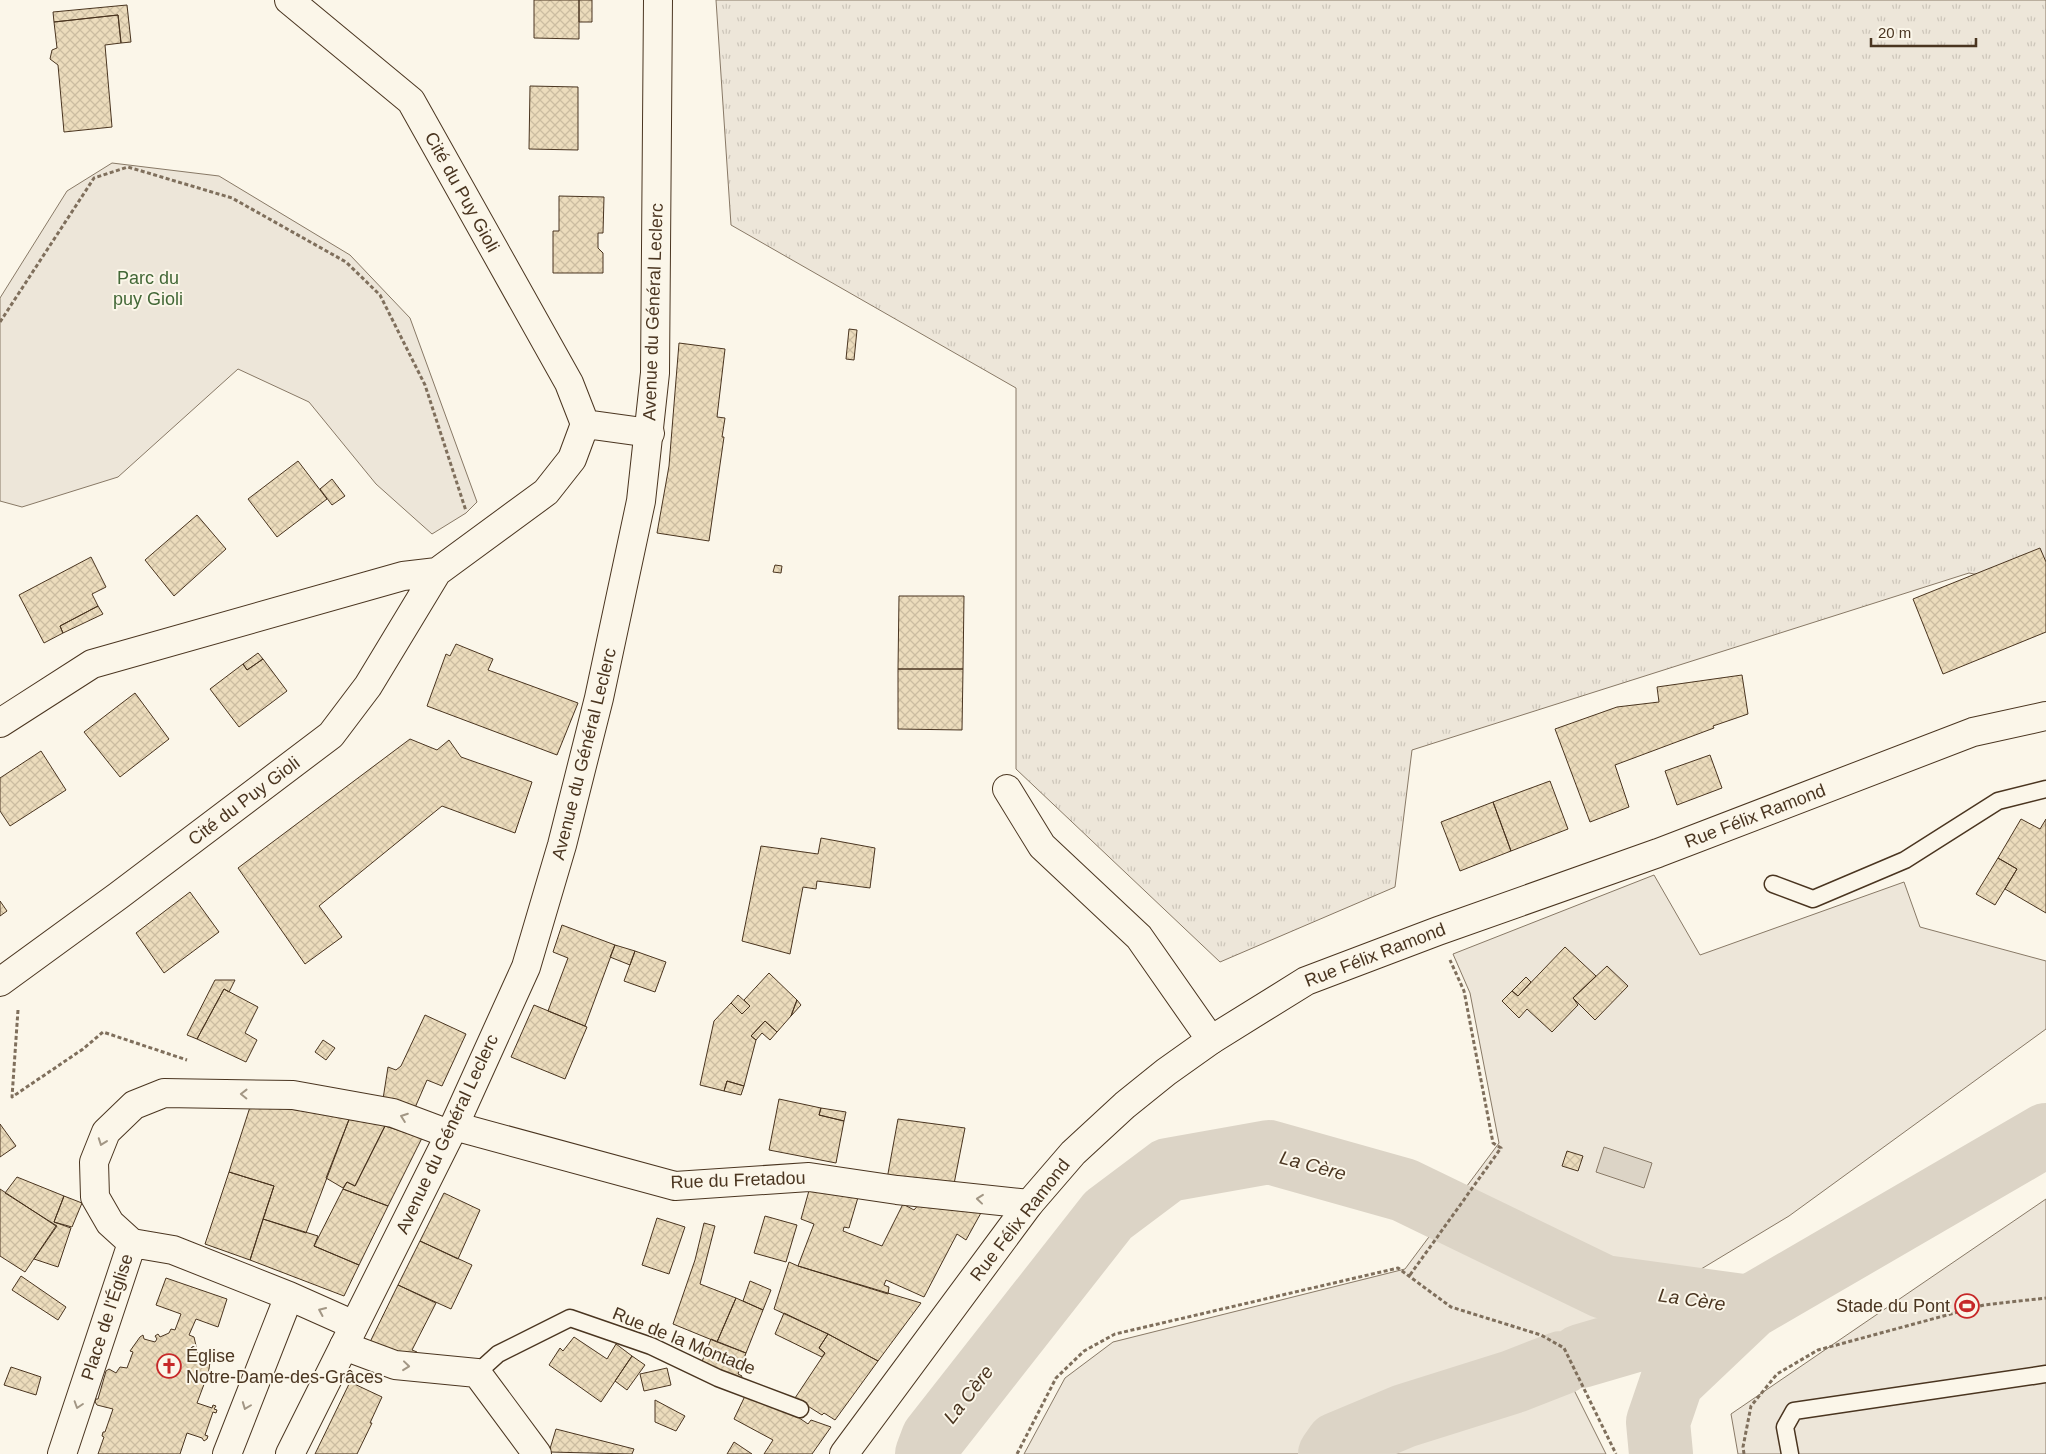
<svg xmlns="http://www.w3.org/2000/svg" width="2046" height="1454" font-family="Helvetica,sans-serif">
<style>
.grass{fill:url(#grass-tufts);stroke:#887966}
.park{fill:#ede6d9;stroke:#887966}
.water{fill:#dcd4c6;stroke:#887966}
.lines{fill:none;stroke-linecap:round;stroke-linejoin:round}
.canal{stroke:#dcd4c6;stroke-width:36}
.river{stroke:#dcd4c6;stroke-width:64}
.building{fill:url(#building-cross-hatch);stroke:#4a3520}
.lane-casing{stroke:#4a3520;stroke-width:19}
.street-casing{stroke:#4a3520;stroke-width:30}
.secondary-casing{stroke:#4a3520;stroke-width:30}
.path{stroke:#7f6f5c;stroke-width:3;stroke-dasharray:4 2.5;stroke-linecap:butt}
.lane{stroke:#fbf6e9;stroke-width:16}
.street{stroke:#fbf6e9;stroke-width:28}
.secondary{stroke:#fbf6e9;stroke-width:28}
.oneway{stroke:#a29684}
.labels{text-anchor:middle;stroke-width:4;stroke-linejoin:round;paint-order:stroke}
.street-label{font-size:18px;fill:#4a3520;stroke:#fbf6e9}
.park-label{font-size:18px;fill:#436837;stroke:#fbf6e9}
.poi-label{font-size:18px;fill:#4a3520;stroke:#fbf6e9;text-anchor:end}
.water-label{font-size:19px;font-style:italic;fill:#4a3520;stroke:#fbf6e9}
</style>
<defs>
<pattern id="grass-tufts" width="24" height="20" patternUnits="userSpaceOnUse" patternTransform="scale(1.25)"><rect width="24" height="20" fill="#ede6d9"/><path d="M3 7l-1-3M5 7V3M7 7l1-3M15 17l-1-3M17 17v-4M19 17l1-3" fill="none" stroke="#cdc6ba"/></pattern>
<pattern id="building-cross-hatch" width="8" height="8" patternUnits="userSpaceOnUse" patternTransform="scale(1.25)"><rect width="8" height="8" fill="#ecdcbc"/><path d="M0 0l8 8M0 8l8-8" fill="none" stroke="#ccbda1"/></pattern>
</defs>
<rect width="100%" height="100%" fill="#fbf6e9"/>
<path class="grass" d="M716,0H2046V588L1969,573L1412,750L1395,887L1220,962L1016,769V388L731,225Z"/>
<path class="park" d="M112,163L219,176L350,255L410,318L477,502L466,513L432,534L376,484L309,402L238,369L118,477L22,507L0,501V298L67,191Z
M1654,875L1700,955L1904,882L1920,927L2046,961V1029L1789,1216L1557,1356L1606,1454H1024L1065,1378L1113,1342L1405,1269L1499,1143L1470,993L1453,954Z
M2046,1199V1454H1738L1731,1414Z"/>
<path class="water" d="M1604,1147L1652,1163L1644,1188L1596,1172Z"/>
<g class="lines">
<path class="canal" d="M920,1454L933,1438"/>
<path class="river" d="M1581,1356L1728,1313
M927,1454L933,1438L1108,1215L1168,1170L1269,1152L1404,1190L1604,1287L1750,1307L2046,1135
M1330,1454L1337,1444L1404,1416L1512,1382L1561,1363
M1661,1454L1658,1422L1672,1381L1750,1307"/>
</g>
<path class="building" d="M534,0H579V39L534,38Z
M579,0H592V22H579Z
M127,5L131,42L121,43L118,15L54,22L53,12Z
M118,15L121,43L105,45L112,127L64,132L58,65L50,59L52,50L57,48L54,22Z
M530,86L578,87V150L529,149Z
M559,196L604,197L603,233H598V248L603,253V273H553V231H559Z
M849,329L857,330L854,360L846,359Z
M679,343L725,349L717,417L725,418L722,437H724L709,541L657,533L669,466Z
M298,461L327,499L277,537L248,499Z
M332,479L345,496L332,505L320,489Z
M197,515L226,549L174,596L145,560Z
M2040,548L2046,562V632L1943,674L1913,599Z
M91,557L106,587L92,594L98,606L60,626L63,633L44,643L19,595Z
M775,565L782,566L781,573L773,572Z
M899,596H964L963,669H898Z
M98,606L103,614L63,633L60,626Z
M456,644L493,659L488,670L578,703L557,755L427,706L446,654L450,656Z
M258,653L263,659L247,670L243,664Z
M263,659L287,691L239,727L210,689L243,664L247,670Z
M898,669H963L962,730L898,729Z
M1742,675L1748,714L1713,726L1714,728L1615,765L1629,807L1590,822L1555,729L1617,707L1659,702L1657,687Z
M135,693L169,739L120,777L84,732Z
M410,739L437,750L449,740L461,757L532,782L515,833L442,806L319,906L342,937L305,964L238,868Z
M41,751L66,790L10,826L0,811V778Z
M1710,755L1722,788L1677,805L1665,771Z
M1550,781L1568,829L1511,851L1493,802Z
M1493,802L1511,851L1460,871L1441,822Z
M2021,819L2040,829L2046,819V913L2005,889L2017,869L1998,858Z
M821,838L875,848L870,888L817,881L816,889L803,887L790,954L742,941L761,846L818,854Z
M1998,858L2017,869L1995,905L1976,894Z
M190,892L219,932L164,973L136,933Z
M0,901L7,911L0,916Z
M562,925L615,945L585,1026L548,1011L568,958L553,952Z
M615,945L635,951L630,965L610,957Z
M1565,947L1596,976L1573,998L1578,1005L1552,1032L1527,1009L1519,1018L1502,1001L1512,991L1518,996Z
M635,951L666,962L655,992L624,981Z
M1607,966L1628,986L1595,1020L1573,998Z
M769,973L797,1000L791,1016L777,1032L765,1021L751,1036L756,1040L744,1086L727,1081L724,1091L700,1085L714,1021L731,1003L742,1014L750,1006L744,1000Z
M1526,977L1531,982L1518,996L1512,991Z
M215,980H235L229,992L224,989L197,1039L187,1035Z
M224,989L258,1007L245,1033L257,1040L246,1062L197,1039Z
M738,995L750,1006L742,1014L731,1003Z
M797,1000L801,1005L791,1016L795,1005Z
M534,1005L587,1027L565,1079L511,1057Z
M425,1015L466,1034L442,1086L427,1080L414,1110L383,1099L388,1067L396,1070L401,1066Z
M765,1021L777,1032L770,1040L762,1033L756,1040L751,1036Z
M323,1040L335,1048L326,1060L315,1052Z
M727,1081L744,1086L741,1095L724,1091Z
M779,1099L821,1108L819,1115L844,1121L836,1163L769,1150Z
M251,1104L350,1117L306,1233L263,1219L274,1186L229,1172Z
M821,1108L846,1112L844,1121L819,1115Z
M350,1117L385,1126L355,1186L347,1182L343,1188L326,1178Z
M898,1119L965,1128L953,1189L887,1179Z
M0,1124L16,1146L0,1157Z
M385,1126L422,1138L388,1206L343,1189L347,1182L355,1186Z
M1567,1151L1583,1156L1578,1171L1562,1166Z
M229,1172L274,1186L250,1260L205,1244Z
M17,1177L64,1196L54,1222L71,1228L58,1267L34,1259L57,1226L5,1193Z
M810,1187L859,1194L849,1228L844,1227L843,1231L882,1246L903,1204L914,1210L920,1203L982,1211L966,1240L957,1234L924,1297L886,1280L884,1285L889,1287L888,1294L798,1266L814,1224L801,1219Z
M0,1189L56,1226L25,1272L0,1256Z
M343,1189L388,1206L359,1265L314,1246Z
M444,1193L480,1210L458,1259L420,1241Z
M64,1196L82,1203L72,1227L54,1222Z
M765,1216L797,1225L786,1262L754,1253Z
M657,1218L685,1227L669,1274L642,1265Z
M263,1219L318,1236L314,1246L359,1265L344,1296L250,1260Z
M704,1223L715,1226L700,1284L736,1298L717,1342L673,1324L695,1260Z
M420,1241L472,1265L451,1309L398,1285Z
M789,1262L798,1266L921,1303L878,1361L828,1334L774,1309Z
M21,1276L66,1307L58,1320L12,1290Z
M166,1278L227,1299L218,1327L196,1319L189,1335L194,1337L199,1359L208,1360L210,1362L208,1376L210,1380L206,1379L197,1403L212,1408L213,1405L216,1406L214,1409L217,1410L216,1413L213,1412L205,1435L208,1436L207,1439L204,1441L202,1438L187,1433L180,1454H98L104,1437L102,1436L103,1432H105L113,1409L97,1405L95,1402L96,1399H98L106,1371L109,1369L116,1373L120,1367L127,1368L133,1352L130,1351L140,1337L143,1335L144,1339L155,1342L157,1339L155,1336L158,1334L160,1337L169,1333L171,1329L175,1330L181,1314L156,1305Z
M750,1281L771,1290L763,1310L743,1301Z
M398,1285L436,1303L412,1350L417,1352L414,1358L370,1342Z
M736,1298L763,1310L746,1353L717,1342Z
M784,1313L828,1334L819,1348L825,1353L822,1357L775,1334Z
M828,1334L878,1361L835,1420L824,1413L822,1415L795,1398L825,1353L819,1348Z
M574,1337L607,1359L616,1344L632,1356L601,1402L549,1365L560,1348L563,1351Z
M711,1339L746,1353L738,1374L742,1376L740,1381L701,1364Z
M632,1356L645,1365L627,1390L615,1381Z
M11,1367L41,1377L36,1395L4,1385Z
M667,1368L671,1385L644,1391L640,1374Z
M350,1382L382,1397L370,1423H372L357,1454H315Z
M745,1396L792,1413L808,1424L811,1420L831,1427L812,1454H764L773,1440L734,1419Z
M655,1400L685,1416L676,1431L655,1422Z
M556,1429L634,1449L632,1454L549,1452Z
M734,1442L752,1454H727Z"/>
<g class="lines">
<g class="lane-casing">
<path id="lane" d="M1773,884L1813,899L1905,860L1998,801L2046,789
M477,1373L498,1354L570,1318L651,1346L718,1378L800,1409
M1790,1454L1785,1427L1794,1411L2046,1374"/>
</g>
<g class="street-casing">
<path id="street" d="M289,0L411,101L569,383L585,424L650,433
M0,723L92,664L403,576L437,572
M1007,789L1042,846L1139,937L1211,1040
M0,982L118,896L331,735L368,686L437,572L546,492L572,459L585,424
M454,1126L675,1186L809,1177L897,1190L1029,1204
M132,1243L110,1223L95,1197L94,1162L106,1132L134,1105L164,1093L293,1095L393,1113L449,1134
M132,1243L173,1250L289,1296L354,1325
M344,1346L395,1365L477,1373L537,1454
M62,1454L132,1243
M227,1454L289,1296"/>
</g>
<g class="secondary-casing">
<path id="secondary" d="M290,1454L454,1126L526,967L562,845L599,698L641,501L655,373L658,0
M844,1454L1029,1204L1073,1153L1125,1105L1166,1072L1211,1040L1306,981L1438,931L1658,853L1973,732L2046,716"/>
</g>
<path class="path" d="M0,322L94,178L128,167L232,198L346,262L380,295L425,385L466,511
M18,1010L12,1097L83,1049L103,1032L187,1060
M1410,1275L1501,1148L1493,1143L1464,991L1450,960
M1017,1454L1056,1378L1084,1351L1115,1334L1398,1268L1451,1307L1541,1335L1564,1348L1616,1454
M1744,1454L1743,1447L1751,1406L1777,1374L1818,1350L1984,1305L2046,1298"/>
<use href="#lane" class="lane"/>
<use href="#street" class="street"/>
<use href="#secondary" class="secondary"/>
</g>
<defs><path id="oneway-chevron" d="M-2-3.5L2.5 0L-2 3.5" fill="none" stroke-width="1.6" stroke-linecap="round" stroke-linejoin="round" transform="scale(1.25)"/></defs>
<g class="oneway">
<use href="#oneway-chevron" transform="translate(244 1094) rotate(-179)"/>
<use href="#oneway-chevron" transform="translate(404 1117) rotate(-160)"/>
<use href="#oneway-chevron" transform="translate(102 1142) rotate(110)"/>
<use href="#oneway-chevron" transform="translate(980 1199) rotate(-174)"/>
<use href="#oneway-chevron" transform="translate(322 1311) rotate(-156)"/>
<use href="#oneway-chevron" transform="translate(406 1366) rotate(6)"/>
<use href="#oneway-chevron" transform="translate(78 1405) rotate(108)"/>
<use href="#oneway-chevron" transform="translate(246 1406) rotate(111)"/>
</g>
<defs>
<g id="stadium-ring" transform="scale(1.25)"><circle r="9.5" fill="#fbf6e9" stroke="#c62828" stroke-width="1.5"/><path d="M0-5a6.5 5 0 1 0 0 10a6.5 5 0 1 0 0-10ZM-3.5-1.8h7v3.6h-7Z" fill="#c62828"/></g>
<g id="church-ring" transform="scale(1.25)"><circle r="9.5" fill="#fbf6e9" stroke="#c62828" stroke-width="1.5"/><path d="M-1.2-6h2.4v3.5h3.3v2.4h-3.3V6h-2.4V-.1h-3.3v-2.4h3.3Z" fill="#c62828"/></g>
</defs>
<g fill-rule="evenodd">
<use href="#stadium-ring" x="1967" y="1306"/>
<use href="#church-ring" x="169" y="1366"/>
</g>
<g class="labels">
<g class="street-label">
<text transform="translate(462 192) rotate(61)" y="6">Cité du Puy Gioli</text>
<text transform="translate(653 312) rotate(-88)" y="6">Avenue du Général Leclerc</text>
<text transform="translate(584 754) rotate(-76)" y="6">Avenue du Général Leclerc</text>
<text transform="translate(244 801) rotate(-37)" y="6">Cité du Puy Gioli</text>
<text transform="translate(1755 816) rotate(-21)" y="6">Rue Félix Ramond</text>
<text transform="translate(1375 955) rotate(-21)" y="6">Rue Félix Ramond</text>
<text transform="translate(447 1134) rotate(-65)" y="6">Avenue du Général Leclerc</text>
<text transform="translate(738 1180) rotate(-2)" y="6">Rue du Fretadou</text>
<text transform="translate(1020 1220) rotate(-52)" y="6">Rue Félix Ramond</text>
<text transform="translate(107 1317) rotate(-72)" y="6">Place de l'Église</text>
<text transform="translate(684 1341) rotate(22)" y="6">Rue de la Montade</text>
</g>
<g class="park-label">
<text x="148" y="284">Parc du<tspan x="148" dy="21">puy Gioli</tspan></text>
</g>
<g class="poi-label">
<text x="1950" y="1312">Stade du Pont</text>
<text x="186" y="1362" text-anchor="start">Église<tspan x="186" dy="21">Notre-Dame-des-Grâces</tspan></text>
</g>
<g class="water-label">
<text transform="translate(1313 1165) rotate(15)" y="7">La Cère</text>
<text transform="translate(1692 1299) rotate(8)" y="7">La Cère</text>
<text transform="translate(968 1394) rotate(-52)" y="7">La Cère</text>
</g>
</g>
<path d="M1871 38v8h105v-8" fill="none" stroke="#4a3520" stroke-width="2.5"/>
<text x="1878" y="38" font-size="15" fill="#4a3520" stroke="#fbf6e9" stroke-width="4" paint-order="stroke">20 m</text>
</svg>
